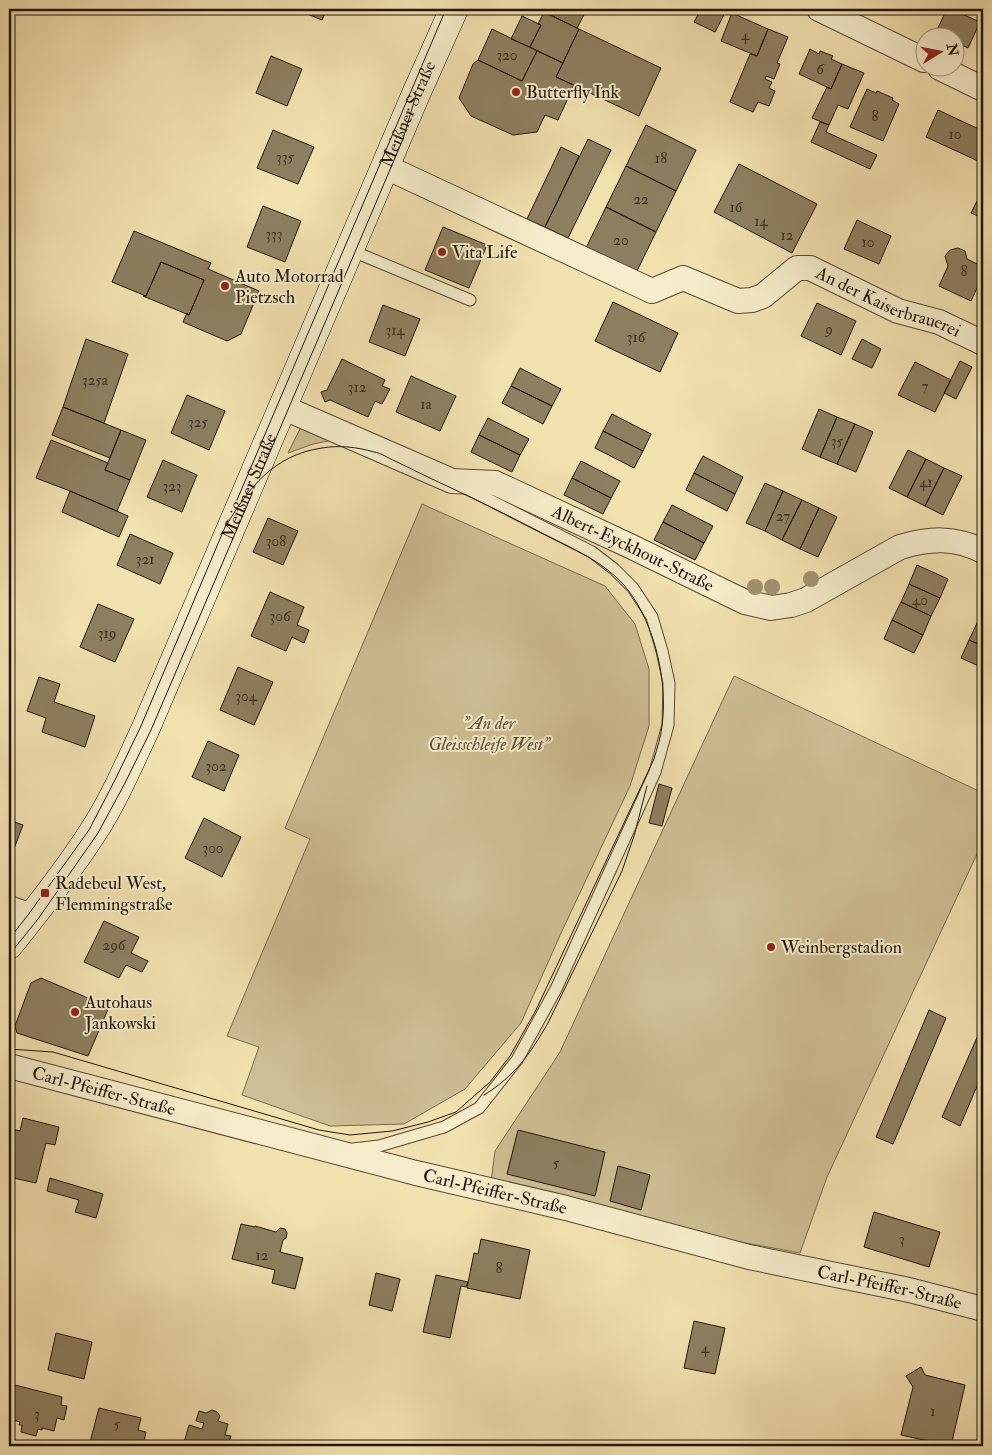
<svg xmlns="http://www.w3.org/2000/svg" width="992" height="1455" font-family="'IM FELL Double Pica',serif">
<style>
.green{fill:#cebe93;stroke:#786a50}
.building{fill:#8e7f61;stroke:#23150d}
.lines{fill:none;stroke-linecap:round;stroke-linejoin:round}
.lane-casing{stroke:#564836;stroke-width:13}
.street-casing{stroke:#564836;stroke-width:26}
.secondary-casing{stroke:#23150d;stroke-width:29}
.lane{stroke:#f6eccb;stroke-width:11}
.street{stroke:#f6eccb;stroke-width:24}
.secondary{stroke:#f6eccb;stroke-width:28}
.tram{stroke:#23150d;stroke-width:1}
.tree{fill:#a19170}
.poi-dot{fill:#8f2418;stroke:#f6eccb;stroke-width:2}
.labels{text-anchor:middle;stroke-width:4;stroke-linejoin:round;paint-order:stroke}
.number-label{font-size:15px;fill:#3e3022}
.poi-label{font-size:18px;fill:#23150d;stroke:#f6eccb;text-anchor:start}
.street-label{font-size:18px;fill:#23150d;stroke:#f6eccb}
.park-label{font-size:18px;font-style:italic;fill:#5f503c;stroke:#f6eccb}
</style>
<rect width="100%" height="100%" fill="#f1e1af"/>
<filter id="stains"><feTurbulence type="fractalNoise" baseFrequency=".004" numOctaves="4"/><feColorMatrix values="0 0 0 0 .2 0 0 0 0 .09 0 0 0 0 .02 0 0 0 .5 -.17"/></filter>
<radialGradient id="worn" r=".72"><stop offset=".6" stop-color="#630" stop-opacity="0"/><stop offset="1" stop-color="#630" stop-opacity=".3"/></radialGradient>
<path class="green" d="M301,427L333,440L313,444L288,453Z
M422,504L605,586L635,624L649,669V726L630,786L562,931L521,1023L465,1089L404,1124L330,1126L242,1095L259,1047L227,1036L310,839L285,828Z
M734,676L983,793V841L827,1177L800,1253L703,1235L491,1182L495,1151L560,1052Z"/>
<path class="building" d="M295,9H327L322,20Z
M545,9H576L585,13L577,28L544,12Z
M701,9H727L715,32L694,22Z
M947,9H951L980,22L968,48L954,41V38H947L936,32Z
M544,12L579,29L563,63L530,47L541,25L538,24Z
M732,13L768,29L757,56L721,41Z
M522,16L541,25L530,47L511,39Z
M492,29L537,51L522,81L478,60Z
M579,29L661,68L639,116L556,77Z
M768,29L788,37L777,63L780,64L774,79L766,76L765,79L772,82L769,88L775,91L769,106L758,102L753,112L730,102L750,54L757,56Z
M810,49L819,54L820,51L833,56L831,59L842,64L831,89L799,74Z
M537,51L563,63L556,77L574,85L558,120L545,115L537,132L513,135L471,116L459,98L473,64L478,60L522,81Z
M271,56L302,69L287,106L256,93Z
M842,64L864,73L848,109L838,105L829,125L812,118L827,87L831,89Z
M867,89L876,93L877,91L893,98L892,100L899,104L883,141L850,127Z
M938,110L983,131V150L978,161L926,137Z
M820,122L829,125L826,132L877,155L870,169L811,142Z
M646,125L696,150L676,191L626,166Z
M273,130L314,147L298,184L257,168Z
M588,139L611,150L568,238L545,227Z
M561,147L579,156L545,227L527,219Z
M739,164L817,204L792,253L714,212Z
M626,166L676,191L656,232L606,207Z
M979,197L983,199V218L971,213Z
M263,206L301,221L285,262L247,247Z
M606,207L656,232L636,273L586,248Z
M857,220L891,236L879,264L844,249Z
M443,227L487,245L469,288L425,270Z
M134,231L211,263L208,269L259,291L241,334L227,341L183,322L187,313L189,315L204,280L161,262L146,296L112,282Z
M958,248L965,251L967,259L983,267V275L971,301L939,286L948,266L945,256L950,250Z
M161,262L204,280L189,315L143,296H146Z
M613,302L678,333L660,372L595,341Z
M817,303L856,321L841,355L801,336Z
M383,305L420,319L405,356L369,342Z
M86,339L128,354L104,423L63,407Z
M862,339L881,349L872,368L852,359Z
M342,359L385,380L382,386L390,389L382,404L375,401L368,417L330,400L325,402L321,392L327,390Z
M960,361L972,367L956,399L944,393Z
M915,362L951,380L935,412L898,395Z
M520,368L561,389L552,406L511,386Z
M411,376L456,396L440,431L396,412Z
M511,386L552,406L543,424L502,403Z
M187,395L225,411L209,450L171,433Z
M63,407L121,430L110,458L52,435Z
M819,409L837,417L820,457L802,449Z
M612,414L651,434L643,451L603,431Z
M837,417L855,424L837,464L820,457Z
M488,418L529,439L520,455L479,435Z
M855,424L873,432L856,472L837,464Z
M121,430L146,440L130,480L105,470Z
M603,431L643,451L634,468L595,448Z
M479,435L520,455L512,472L471,452Z
M51,440L108,463L105,470L130,480L117,511L70,491L36,478Z
M908,450L926,459L907,497L889,488Z
M703,456L743,477L735,494L694,473Z
M926,459L944,468L925,506L907,497Z
M163,460L197,475L182,512L147,497Z
M581,461L620,481L611,498L572,478Z
M944,468L962,476L943,515L925,506Z
M694,473L735,494L727,511L686,490Z
M572,478L611,498L603,514L564,495Z
M765,483L783,491L765,531L746,523Z
M70,491L128,516L119,537L62,512Z
M783,491L802,500L782,540L765,531Z
M802,500L819,508L800,549L782,540Z
M672,505L713,526L704,543L663,522Z
M819,508L837,517L818,557L800,549Z
M268,518L298,531L283,565L253,552Z
M663,522L704,543L695,560L654,540Z
M130,534L173,553L160,584L117,565Z
M917,565L948,579L940,598L909,584Z
M909,584L940,598L931,616L901,602Z
M270,592L304,607L297,625L309,630L304,643L292,637L286,651L251,636Z
M901,602L931,616L923,635L892,620Z
M98,604L134,619L115,662L80,647Z
M983,609V624L978,621Z
M892,620L923,635L914,653L884,639Z
M978,621L983,624V646L969,640Z
M969,640L983,646V668L961,658Z
M238,667L273,682L254,725L220,710Z
M39,677L60,684L54,702L95,716L85,747L42,732L46,718L27,711Z
M208,741L239,755L224,791L192,777Z
M659,784L672,788L662,826L649,823Z
M204,818L241,837L222,877L185,858Z
M9,820L23,825L9,862Z
M104,921L139,937L131,953L148,961L142,972L126,965L119,978L84,962Z
M41,978L109,1007L88,1056L17,1033L15,1026L31,983Z
M929,1010L946,1018L893,1144L876,1137Z
M979,1033L983,1035V1072L960,1126L942,1117Z
M23,1118L59,1127L55,1145L46,1143L36,1183L9,1177V1128L20,1131Z
M518,1130L605,1152L595,1196L507,1174Z
M618,1166L650,1175L641,1210L610,1201Z
M50,1178L103,1194L96,1218L75,1212L79,1200L47,1191Z
M874,1212L940,1232L929,1267L864,1247Z
M241,1224L255,1227V1226L276,1232L280,1228L285,1229L287,1233L286,1238L283,1240L280,1252L303,1258L295,1289L272,1283L275,1270L232,1259Z
M481,1239L530,1250L520,1299L467,1288L474,1253L478,1254Z
M376,1273L400,1279L392,1311L369,1305Z
M436,1275L468,1282L466,1287L461,1286L450,1338L423,1332Z
M694,1321L725,1328L715,1374L684,1368Z
M56,1333L92,1342L84,1379L48,1370Z
M921,1367L925,1375L965,1385L951,1446L901,1435L913,1387L906,1376Z
M15,1385L62,1397L61,1405L67,1406L64,1420L57,1418L54,1431L42,1428V1430L38,1429L36,1436L21,1432L22,1425H19L20,1422L9,1419V1410Z
M99,1408L141,1418L138,1430L146,1432L143,1446L134,1444V1446H89Z
M212,1410L217,1412L220,1416L218,1421L228,1424L225,1435L231,1436L228,1446H183L189,1425L202,1429L204,1423L196,1421L199,1411L206,1413Z"/>
<g class="lines">
<g class="lane-casing">
<path id="lane" d="M350,250L470,300
M353,1149L379,1146L444,1127L479,1108L517,1060L556,989L655,772L668,725L669,683L662,651L652,617L633,588L614,569L592,552L464,487"/>
</g>
<g class="street-casing">
<g id="street">
<path d="M819,9L924,60"/>
<path d="M940,68L983,89"/>
<path id="s1" d="M386,167L652,291L683,278L738,301L752,300L763,296L797,268H810L898,311L939,322L983,343"/>
<path id="s2" d="M282,407L452,481L495,483L630,546L745,602L771,608L791,605L806,600L900,547C931,538 954,537 983,551"/>
<path d="M9,908L32,916"/>
<path id="s3" d="M9,1066L416,1173L566,1208L749,1257L909,1290L983,1309"/>
</g>
</g>
<g class="secondary-casing">
<g id="secondary">
<path id="s4" d="M9,945C38,909 68,871 93,832C114,800 129,764 145,730L416,94L454,9"/>
</g>
</g>
<use href="#lane" class="lane"/>
<use href="#street" class="street"/>
<use href="#secondary" class="secondary"/>
<path class="tram" d="M259,478L403,139L416,95
M237,500L446,9
M9,939L28,915L89,830L116,778L141,726L228,520
M9,955L38,919L98,833L125,783L151,730L252,494
M9,1049L53,1052L319,1130L350,1135L392,1131L428,1122L456,1112L490,1082L510,1056L536,1010L654,759C657,748 661,737 662,726C668,682 655,625 628,590C606,562 571,548 540,532C505,514 469,496 432,479C420,473 407,467 395,461C388,458 381,453 374,452C357,447 339,445 322,448C274,455 249,487 226,526
M484,1095C515,1076 530,1054 548,1023L622,871L634,836L647,786"/>
</g>
<g class="tree">
<circle cx="811" cy="579" r="8"/>
<circle cx="755" cy="587" r="8"/>
<circle cx="772" cy="587" r="8"/>
</g>
<g class="poi-dot">
<circle cx="516" cy="92" r="5"/>
<circle cx="442" cy="252" r="5"/>
<circle cx="225" cy="286" r="5"/>
<rect x="40" y="888" width="10" height="10" rx="2.5"/>
<circle cx="771" cy="947" r="5"/>
<circle cx="75" cy="1012" r="5"/>
</g>
<g class="labels">
<g class="number-label">
<text x="745" y="40">4</text>
<text x="507" y="60">320</text>
<text x="820" y="74">6</text>
<text x="875" y="121">8</text>
<text x="955" y="139">10</text>
<text x="285" y="162">335</text>
<text x="661" y="163">18</text>
<text x="641" y="204">22</text>
<text x="736" y="212">16</text>
<text x="761" y="226">14</text>
<text x="274" y="239">333</text>
<text x="787" y="240">12</text>
<text x="621" y="245">20</text>
<text x="868" y="247">10</text>
<text x="964" y="276">8</text>
<text x="829" y="334">9</text>
<text x="395" y="335">314</text>
<text x="636" y="342">316</text>
<text x="95" y="385">325a</text>
<text x="925" y="391">7</text>
<text x="357" y="392">312</text>
<text x="426" y="409">1a</text>
<text x="198" y="427">325</text>
<text x="837" y="446">35</text>
<text x="926" y="487">41</text>
<text x="172" y="491">323</text>
<text x="783" y="521">27</text>
<text x="276" y="546">308</text>
<text x="145" y="564">321</text>
<text x="920" y="605">40</text>
<text x="280" y="621">306</text>
<text x="107" y="638">319</text>
<text x="246" y="701">304</text>
<text x="216" y="771">302</text>
<text x="213" y="853">300</text>
<text x="114" y="950">296</text>
<text x="556" y="1168">5</text>
<text x="902" y="1244">3</text>
<text x="262" y="1260">12</text>
<text x="499" y="1273">8</text>
<text x="705" y="1353">4</text>
<text x="933" y="1416">1</text>
<text x="37" y="1419">3</text>
<text x="117" y="1429">5</text>
</g>
<g class="poi-label">
<text x="526" y="98">Butterfly Ink</text>
<text x="452" y="258">Vita Life</text>
<text x="235" y="282">Auto Motorrad<tspan x="235" dy="21">Pietzsch</tspan></text>
<text x="55" y="889">Radebeul West,<tspan x="55" dy="21">Flemmingstraße</tspan></text>
<text x="781" y="953">Weinbergstadion</text>
<text x="85" y="1008">Autohaus<tspan x="85" dy="21">Jankowski</tspan></text>
</g>
<g class="street-label">
<text dy="6" stroke="none"><textPath href="#s4" startOffset="925">Meißner Straße</textPath></text>
<text dy="6" stroke="none"><textPath href="#s1" startOffset="555">An der Kaiserbrauerei</textPath></text>
<text dy="6" stroke="none"><textPath href="#s4" startOffset="520">Meißner Straße</textPath></text>
<text dy="6" stroke="none"><textPath href="#s2" startOffset="381">Albert-Eyckhout-Straße</textPath></text>
<text dy="6" stroke="none"><textPath href="#s3" startOffset="98">Carl-Pfeiffer-Straße</textPath></text>
<text dy="6" stroke="none"><textPath href="#s3" startOffset="502">Carl-Pfeiffer-Straße</textPath></text>
<text dy="6" stroke="none"><textPath href="#s3" startOffset="908">Carl-Pfeiffer-Straße</textPath></text>
</g>
<g class="park-label">
<text x="489" y="729">"An der<tspan x="489" dy="21">Gleisschleife West"</tspan></text>
</g>
</g>
<rect width="992" height="1455" fill="none" stroke="#f1e1af" stroke-width="30"/>
<rect x="10" y="10" width="972" height="1435" fill="none" stroke="#23150d" stroke-width="2.5"/>
<rect x="15" y="15" width="962" height="1425" fill="none" stroke="#23150d"/>
<g transform="translate(940 52) rotate(80)"><circle r="24" fill="#f6eccb" stroke="#a2967f"/>
<path d="M0-4L9 19L0 12L-9 19Z" fill="#8f2418"/>
<text y="-8" font-size="14" font-weight="bold" text-anchor="middle" fill="#23150d">N</text>
</g>
<rect width="100%" height="100%" filter="url(#stains)"/>
<rect width="100%" height="100%" fill="url(#worn)"/>
</svg>
